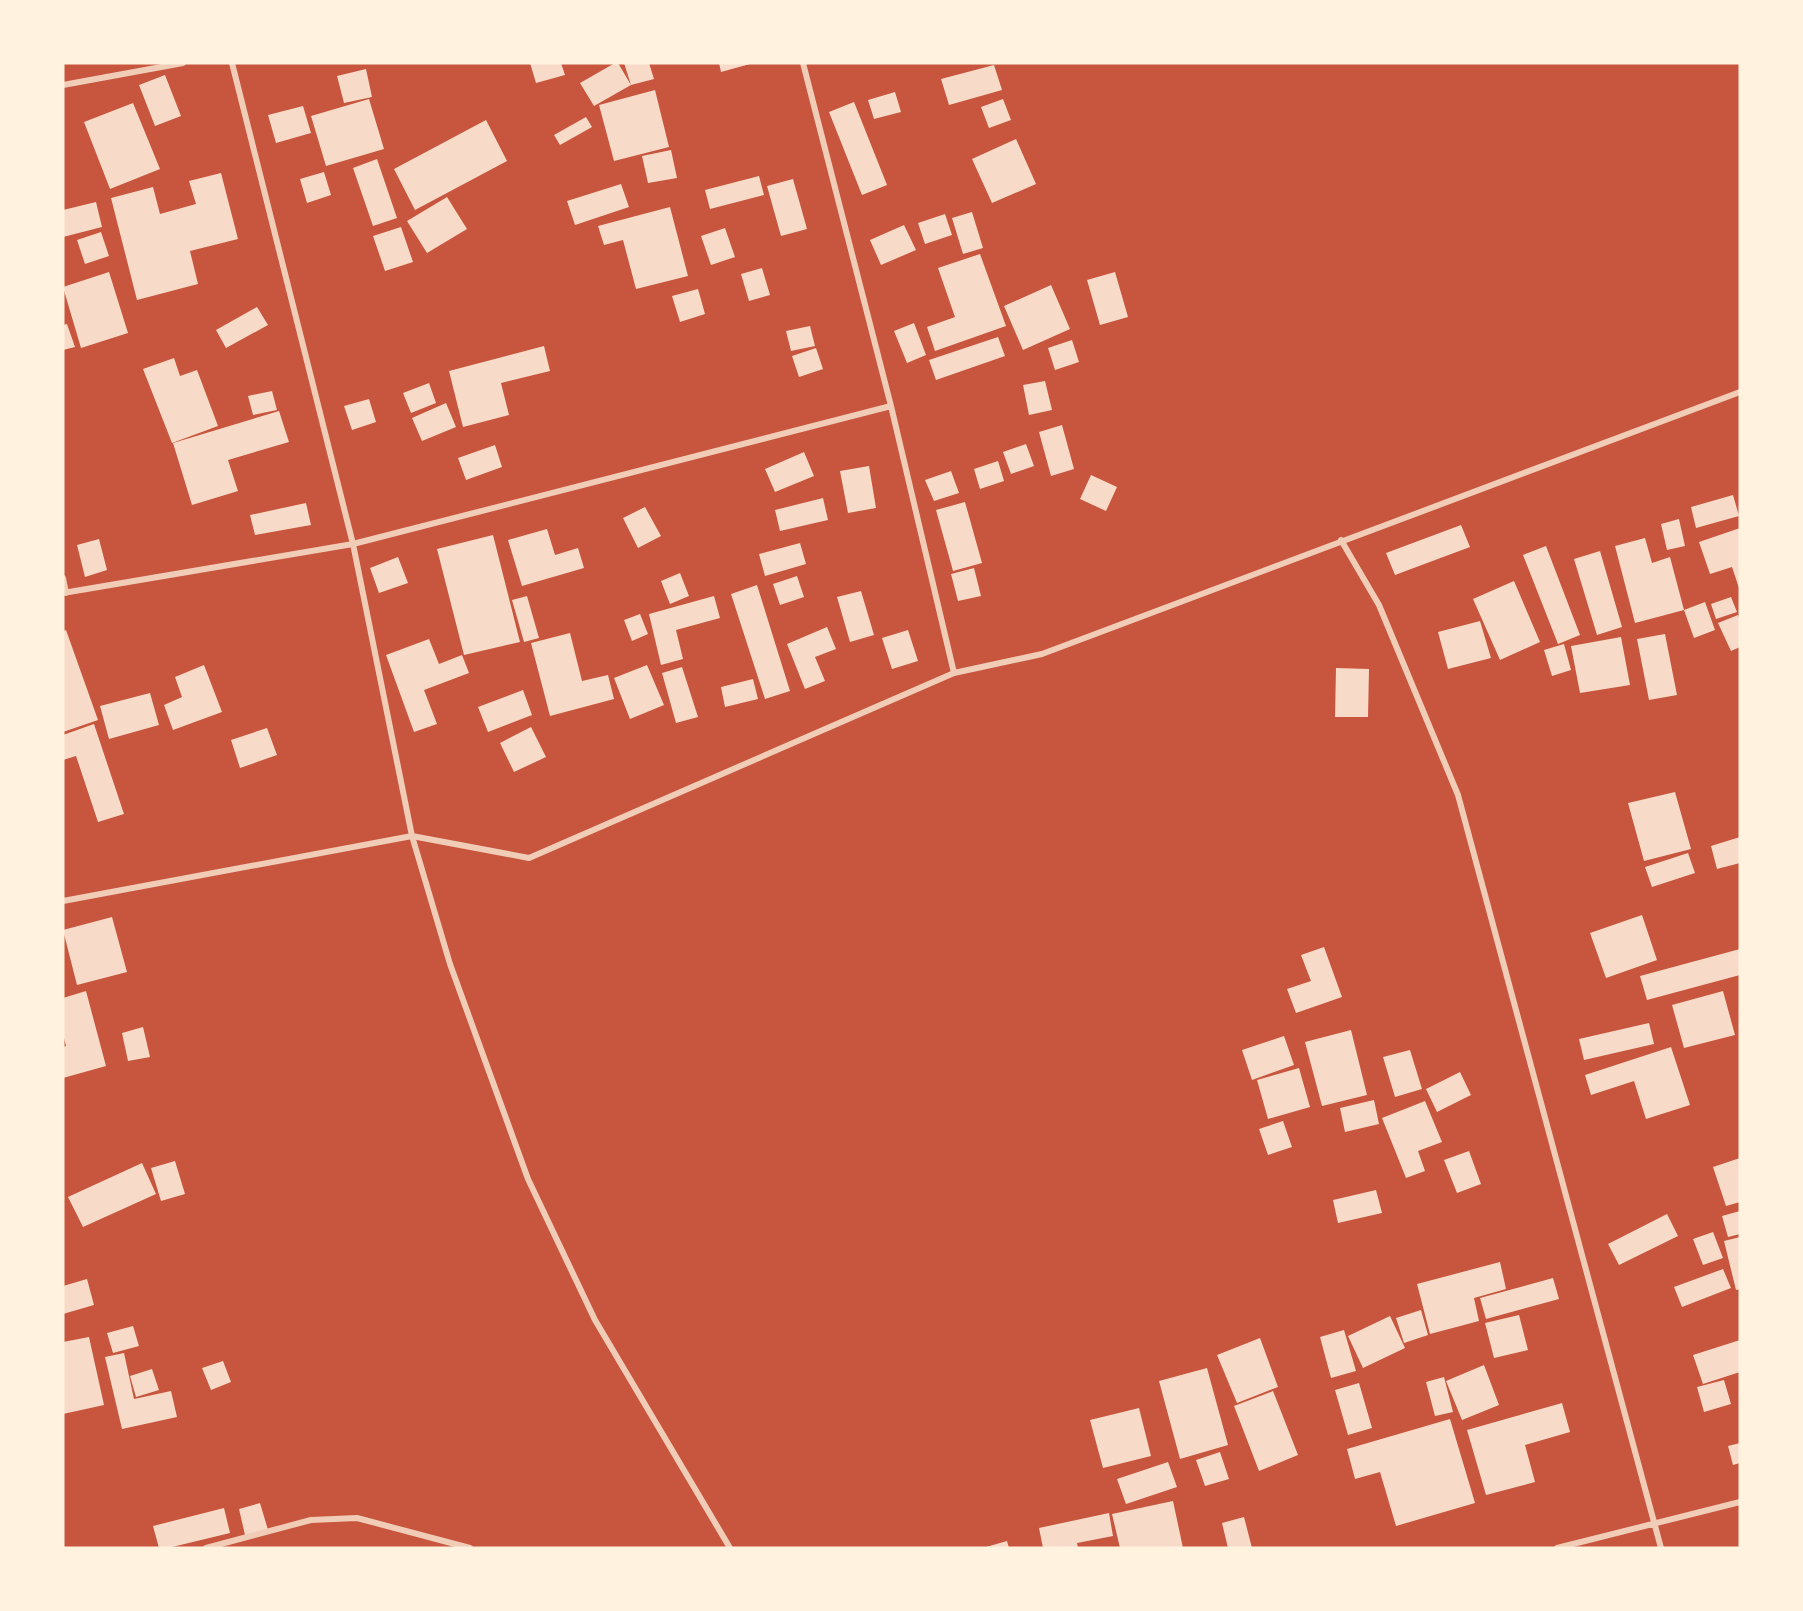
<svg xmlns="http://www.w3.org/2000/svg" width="1803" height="1611" font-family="Poppins,sans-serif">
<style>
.building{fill:#f7dbc8}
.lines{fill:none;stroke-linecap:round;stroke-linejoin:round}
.minor{stroke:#f1ccb7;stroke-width:6}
</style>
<rect width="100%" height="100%" fill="#c8553d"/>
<path class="building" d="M530,63H561L565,75L536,83Z
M615,63H618L631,85L594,106L580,83Z
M624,63H649L654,79L631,85Z
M719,63H750V64L721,72Z
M994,65L1002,90L949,105L941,79Z
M366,69L372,97L344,103L337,76Z
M165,75L181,116L155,126L139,85Z
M655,90L669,147L614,161L599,105Z
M895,92L901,112L874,119L868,100Z
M369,99L384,149L326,166L311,116Z
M1003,99L1011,120L989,128L981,107Z
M854,102L887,185L862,195L829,112Z
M133,103L160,169L110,189L84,122Z
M303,106L311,133L276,143L268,115Z
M586,117L592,127L560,145L554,135Z
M486,120L507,161L415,210L394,169Z
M1016,139L1036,184L992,203L972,159Z
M671,150L677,178L648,183L642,156Z
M377,159L397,218L373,226L353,168Z
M324,172L331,195L307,203L300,179Z
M221,173L238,239L190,251L198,284L137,300L111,198L153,187L160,214L196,204L189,181Z
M759,176L764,195L710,209L705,190Z
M793,179L807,229L781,236L767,186Z
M621,184L629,207L575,225L567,201Z
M447,197L467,229L427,253L407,221Z
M96,202L102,227L63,237V210Z
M670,207L688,276L636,289L623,240L604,245L598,226Z
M972,212L983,248L963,254L952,218Z
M945,214L952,235L925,244L918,223Z
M904,225L916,250L881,265L870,240Z
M401,227L413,262L385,271L373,236Z
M725,228L735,257L711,265L701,236Z
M101,232L109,256L85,264L77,240Z
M980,254L1006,326L935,351L927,327L955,317L938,268Z
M762,268L770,295L749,301L741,274Z
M109,272L128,333L81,348L63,287Z
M1115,272L1128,317L1100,325L1087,280Z
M1051,285L1070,329L1023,350L1004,306Z
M698,289L705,314L680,322L672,296Z
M257,307L268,325L226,348L216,330Z
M914,323L926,355L907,363L894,331Z
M67,324L75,347L63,350V325Z
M810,326L815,346L791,351L786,331Z
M998,337L1005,356L936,380L929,360Z
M1072,340L1079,362L1055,370L1048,348Z
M544,346L550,371L501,383L509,415L463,427L449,371Z
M816,348L823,369L799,377L792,356Z
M174,358L180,376L197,370L218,426L172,443L143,369Z
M1045,381L1052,410L1029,415L1023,385Z
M429,383L436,403L411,413L403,393Z
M272,391L277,410L253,415L248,396Z
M369,399L376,422L352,430L344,406Z
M446,403L456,427L422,441L412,418Z
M279,411L289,442L228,460L238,491L192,505L173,443Z
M1062,425L1074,469L1051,476L1039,432Z
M1026,444L1034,466L1011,474L1003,452Z
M495,445L502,467L466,480L458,458Z
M804,452L814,476L775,492L765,469Z
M998,461L1004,481L980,489L974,469Z
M869,466L876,508L848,513L840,471Z
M951,471L959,493L934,501L925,480Z
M1091,475L1117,487L1106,511L1080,499Z
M1733,495L1739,516L1696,528L1691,507Z
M823,498L828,520L780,531L775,510Z
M965,502L982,563L953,571L936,510Z
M306,503L311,525L255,535L250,515Z
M645,507L661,536L638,548L623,518Z
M1679,519L1685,546L1667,550L1661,524Z
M1461,525L1470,547L1395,575L1386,553Z
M1740,528V591L1732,567L1710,574L1699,542Z
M547,529L555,555L578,548L584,568L522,586L508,540Z
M493,535L520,642L464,655L437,549Z
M1645,538L1652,563L1670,557L1684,610L1635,623L1615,546Z
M99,539L107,570L85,577L77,545Z
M800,543L806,564L765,576L759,554Z
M1546,546L1580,635L1558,644L1523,555Z
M1600,551L1622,627L1597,635L1574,559Z
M398,557L408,583L379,593L370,568Z
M974,568L981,596L958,601L951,574Z
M680,573L689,596L670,604L661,581Z
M797,576L804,597L780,605L773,584Z
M1514,581L1540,642L1500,660L1473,599Z
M757,585L790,691L765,699L731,594Z
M861,591L874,635L850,642L837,597Z
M527,596L539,638L524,642L512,600Z
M714,596L720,618L676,630L683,659L661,665L649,614Z
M1731,597L1737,612L1716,619L1711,604Z
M1705,602L1715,630L1694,638L1684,610Z
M640,614L648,634L632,641L624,620Z
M1738,615L1740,620V647L1731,651L1718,623Z
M1480,621L1491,658L1448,669L1438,632Z
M827,627L836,649L815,657L825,681L805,689L787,644Z
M66,630L98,720L63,732V631Z
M908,630L918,661L892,669L882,638Z
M570,633L582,681L608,675L614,699L550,716L531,643Z
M1665,634L1677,695L1649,700L1637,639Z
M1621,637L1630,685L1580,693L1571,646Z
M429,639L439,664L462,655L469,673L424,690L437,724L414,732L386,655Z
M1564,644L1571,670L1552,676L1544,650Z
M204,665L222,712L173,730L164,705L182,697L175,677Z
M647,665L664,705L630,719L614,678Z
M682,667L698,717L676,723L662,673Z
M1336,668L1369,669L1368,717H1335Z
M753,679L758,699L725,707L721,687Z
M523,690L532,715L488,732L478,707Z
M150,693L159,725L109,739L100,706Z
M94,724L124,814L98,822L76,756L63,760V735Z
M531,727L546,757L514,772L500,743Z
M267,728L277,755L240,768L231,740Z
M1675,792L1691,849L1644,861L1628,803Z
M1740,837V863L1717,869L1711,846Z
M1688,853L1695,873L1652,887L1645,867Z
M1642,915L1657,960L1606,978L1590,933Z
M112,917L127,972L77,985L63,930Z
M1324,947L1342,997L1296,1013L1287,989L1311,981L1301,955Z
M1740,949V975L1647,1000L1640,976Z
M86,991L106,1066L63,1078V1047L66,1046L63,1034V998Z
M1723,991L1735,1035L1684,1048L1672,1005Z
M1649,1023L1654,1044L1584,1060L1579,1039Z
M143,1027L150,1057L128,1061L122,1033Z
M1351,1030L1367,1095L1322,1106L1305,1042Z
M1284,1036L1294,1065L1252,1080L1242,1050Z
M1671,1047L1690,1105L1646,1119L1634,1081L1591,1095L1585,1075Z
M1410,1050L1422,1089L1395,1097L1383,1057Z
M1299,1068L1310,1107L1268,1119L1257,1080Z
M1460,1072L1471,1095L1437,1112L1426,1089Z
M1374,1100L1379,1124L1345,1132L1340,1108Z
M1425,1101L1442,1142L1418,1151L1425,1171L1406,1178L1382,1118Z
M1283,1121L1292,1147L1268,1155L1259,1129Z
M1469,1151L1481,1184L1457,1193L1444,1160Z
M1740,1158V1202L1726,1206L1713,1167Z
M175,1161L185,1194L161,1201L151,1168Z
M142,1163L156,1194L83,1227L68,1197Z
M1376,1190L1382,1213L1338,1223L1333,1200Z
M1740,1211V1234L1728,1237L1722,1216Z
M1667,1214L1678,1236L1619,1265L1608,1244Z
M1713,1232L1723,1258L1703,1265L1693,1239Z
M1740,1237V1289L1736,1290L1724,1241Z
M1500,1262L1506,1289L1474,1298L1479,1321L1430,1334L1417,1284Z
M1723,1269L1731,1288L1682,1307L1674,1287Z
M1553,1278L1559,1299L1486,1319L1480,1298Z
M87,1279L94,1305L63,1314V1286Z
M1421,1310L1428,1335L1404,1343L1396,1318Z
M1519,1315L1528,1350L1494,1358L1485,1323Z
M1390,1316L1405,1348L1363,1368L1348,1336Z
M133,1326L139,1346L113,1353L107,1333Z
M1344,1330L1356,1371L1331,1378L1320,1337Z
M89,1337L104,1405L63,1414V1342Z
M1260,1338L1278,1387L1237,1403L1217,1355Z
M1740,1340V1372L1703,1384L1693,1355Z
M124,1353L134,1399L171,1391L177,1417L122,1429L105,1357Z
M223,1361L231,1382L211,1390L202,1368Z
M1484,1365L1499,1405L1462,1420L1446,1381Z
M1207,1368L1228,1445L1180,1459L1159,1381Z
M152,1369L159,1390L136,1397L130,1376Z
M1444,1377L1453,1412L1435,1416L1426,1382Z
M1724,1380L1731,1404L1704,1412L1697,1387Z
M1359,1383L1372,1428L1348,1435L1335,1390Z
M1273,1391L1298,1455L1259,1471L1234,1406Z
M1562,1403L1570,1432L1525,1445L1535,1482L1486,1495L1467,1430Z
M1139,1408L1151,1456L1103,1468L1090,1420Z
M1450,1419L1475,1503L1396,1526L1380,1472L1355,1479L1347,1449Z
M1740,1443V1463L1733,1465L1728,1446Z
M1220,1452L1229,1479L1205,1486L1196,1460Z
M1168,1462L1177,1487L1126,1504L1117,1479Z
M1173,1501L1183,1548H1120L1112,1514Z
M260,1503L268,1530L245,1535L239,1509Z
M224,1508L230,1533L168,1548H159L153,1526Z
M1109,1513L1113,1536L1077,1543L1078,1548H1043L1039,1528Z
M1244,1517L1252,1548H1228L1222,1523Z
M1007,1541L1009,1548H986V1547Z"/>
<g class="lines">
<path class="minor" d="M232,63L353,544L412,836L450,964L528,1179L595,1320L730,1548
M803,63L891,406L954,673
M63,85L183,63
M1341,540L1379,605L1458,795L1661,1548
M63,578L66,593
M63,593L353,544L891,406
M63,901L412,836L529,858L954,673L1042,654L1740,392
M206,1548L311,1520L357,1518L470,1548
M1557,1548L1740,1502"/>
</g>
<rect width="1803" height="1611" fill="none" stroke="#fff3e0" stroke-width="129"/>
</svg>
